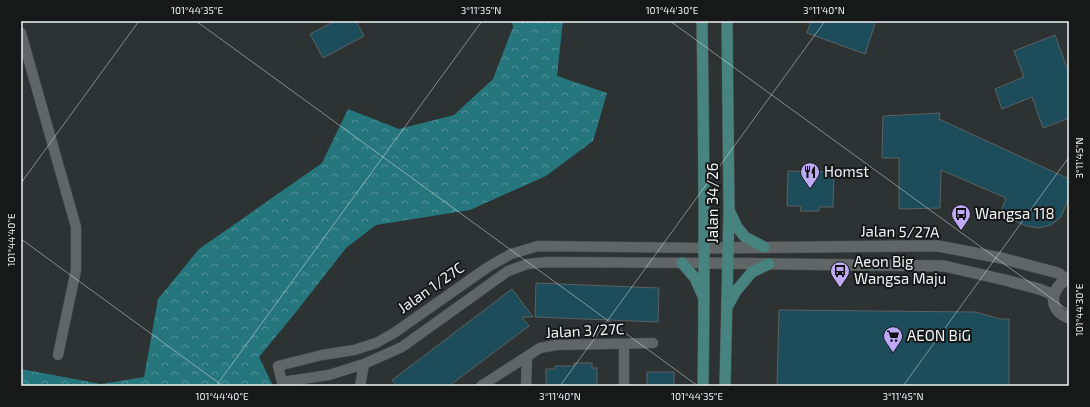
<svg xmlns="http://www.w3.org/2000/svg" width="1090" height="407" font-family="'Exo 2',sans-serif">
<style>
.forest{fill:url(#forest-crowns)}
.building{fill:#1d4c5b;stroke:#5c6163}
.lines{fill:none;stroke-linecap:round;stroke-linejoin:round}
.minor-casing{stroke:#4a4e4f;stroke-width:11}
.tertiary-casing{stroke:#4a4e4f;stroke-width:12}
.secondary-casing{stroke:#4a4e4f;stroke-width:12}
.minor{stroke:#606566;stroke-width:10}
.tertiary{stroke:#606566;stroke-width:11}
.secondary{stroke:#478480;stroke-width:11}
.ticks{fill:none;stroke:#f1f4f5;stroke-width:1;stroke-opacity:0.45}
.labels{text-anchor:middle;stroke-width:4;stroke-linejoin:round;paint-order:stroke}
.poi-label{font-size:15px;fill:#f1f4f5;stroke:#171919;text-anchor:start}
.street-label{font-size:15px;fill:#f1f4f5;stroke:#171919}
.neatline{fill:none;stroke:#f1f4f5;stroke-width:1.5}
.ticks-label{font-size:10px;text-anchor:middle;fill:#f1f4f5}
</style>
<defs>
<pattern id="forest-crowns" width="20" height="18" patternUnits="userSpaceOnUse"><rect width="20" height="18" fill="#26767e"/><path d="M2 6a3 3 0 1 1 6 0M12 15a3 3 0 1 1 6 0" fill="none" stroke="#519197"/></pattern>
</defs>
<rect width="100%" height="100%" fill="#2d3232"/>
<path class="forest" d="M512,21H563L557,76L607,93L593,141L546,176L470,210L376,225L346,248L296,312L259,357L273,386H21V369L101,384L144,377L158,299L199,249L322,163L348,109L399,129L454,115L493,79L513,27Z"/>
<path class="building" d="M335,21H356L364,36L323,58L310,34Z
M811,21H876L865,54L807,33Z
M1055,35L1067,68L1069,67V118L1043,128L1032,97L1002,109L995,89L1024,77L1014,51Z
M940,113L939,119L1069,179V197L1061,217L1051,225L1039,228L1026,226L1000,214L1006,198L941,170L940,208L899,209V158H882L883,116Z
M788,171L834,172L833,207H819V211H800L801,206H787Z
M536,283L659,288L658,322L535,317Z
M512,289L533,317H522L529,326L449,386H397L392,380Z
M779,310L976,312L1000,319H1009V386H777Z
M574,363H592V368H597V386H546V369H555V366H574Z
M647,372H674V386H647Z"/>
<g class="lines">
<g class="minor-casing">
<path id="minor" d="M21,33L76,227V270L58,355
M704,248L538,246L511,254L488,267L394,333L376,343L354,350L322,355L278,366L282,382L329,375L364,364L402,347L508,271L527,264L548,262L704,263
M360,386L364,364
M481,386L540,348L556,345L653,343
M526,386L527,357
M624,386V344"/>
</g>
<g class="tertiary-casing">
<path id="tertiary" d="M704,248L913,246H938L1001,258L1058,273L1067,280
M704,263L944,266L1005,280L1039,289L1054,295
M1069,279C1056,284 1048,299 1058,311C1061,315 1065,316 1069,318"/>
</g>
<g class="secondary-casing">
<path id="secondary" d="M702,21C704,143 705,264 703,386
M730,212L737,227L745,237L764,247
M682,263L695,278L703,296
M727,307L736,291L752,272L769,264
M725,386L729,208L727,21"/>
</g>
<use href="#minor" class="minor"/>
<use href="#tertiary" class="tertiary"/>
<use href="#secondary" class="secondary"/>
</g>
<path class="ticks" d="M196,21L698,386M670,21L1069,311M21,183L139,21M21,239L223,386M216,386L482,21M560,386L825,21M903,386L1069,157"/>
<defs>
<g id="restaurant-pin" transform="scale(1)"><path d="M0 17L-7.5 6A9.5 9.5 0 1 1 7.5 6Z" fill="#bda9f5" stroke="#171919"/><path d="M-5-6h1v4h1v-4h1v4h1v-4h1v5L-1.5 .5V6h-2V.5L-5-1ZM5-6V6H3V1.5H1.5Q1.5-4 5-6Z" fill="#111"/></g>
<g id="bus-pin" transform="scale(1)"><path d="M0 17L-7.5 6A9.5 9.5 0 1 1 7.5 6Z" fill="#bda9f5" stroke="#171919"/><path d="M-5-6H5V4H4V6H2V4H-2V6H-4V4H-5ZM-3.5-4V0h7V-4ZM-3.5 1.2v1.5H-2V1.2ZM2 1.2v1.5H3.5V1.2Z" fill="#111"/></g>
<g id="supermarket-pin" transform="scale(1)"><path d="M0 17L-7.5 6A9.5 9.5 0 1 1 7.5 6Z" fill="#bda9f5" stroke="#171919"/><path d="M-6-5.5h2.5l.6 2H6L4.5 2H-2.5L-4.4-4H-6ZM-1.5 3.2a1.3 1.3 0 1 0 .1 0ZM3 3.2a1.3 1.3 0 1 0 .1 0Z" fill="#111"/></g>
</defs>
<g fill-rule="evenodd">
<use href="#restaurant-pin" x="810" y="172"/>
<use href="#bus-pin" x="961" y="214"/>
<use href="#bus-pin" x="840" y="271"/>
<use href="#supermarket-pin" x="893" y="336"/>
</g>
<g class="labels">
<g class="poi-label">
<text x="824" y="177">Homst</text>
<text x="975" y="219">Wangsa 118</text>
<text x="854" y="267">Aeon Big<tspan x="854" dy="17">Wangsa Maju</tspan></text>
<text x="907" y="341">AEON BiG</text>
</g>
<g class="street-label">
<text transform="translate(713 203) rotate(-90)" y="5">Jalan 34/26</text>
<text transform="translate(900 232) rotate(1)" y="5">Jalan 5/27A</text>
<text transform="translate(431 288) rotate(-35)" y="5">Jalan 1/27C</text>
<text transform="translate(585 331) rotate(-3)" y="5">Jalan 3/27C</text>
</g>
</g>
<rect width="1090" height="407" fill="none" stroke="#171919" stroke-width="44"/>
<rect x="22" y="22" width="1046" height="363" class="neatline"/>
<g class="ticks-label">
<text x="197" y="14">101°44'35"E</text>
<text x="481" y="14">3°11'35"N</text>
<text x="672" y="14">101°44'30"E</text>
<text x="824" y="14">3°11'40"N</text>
<text transform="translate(1079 158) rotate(-90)" y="4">3°11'45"N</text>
<text transform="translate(11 240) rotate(-90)" y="4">101°44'40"E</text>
<text transform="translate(1079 310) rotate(-90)" y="4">101°44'30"E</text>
<text x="222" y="400">101°44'40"E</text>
<text x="560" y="400">3°11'40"N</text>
<text x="697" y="400">101°44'35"E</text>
<text x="903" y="400">3°11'45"N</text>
</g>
</svg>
